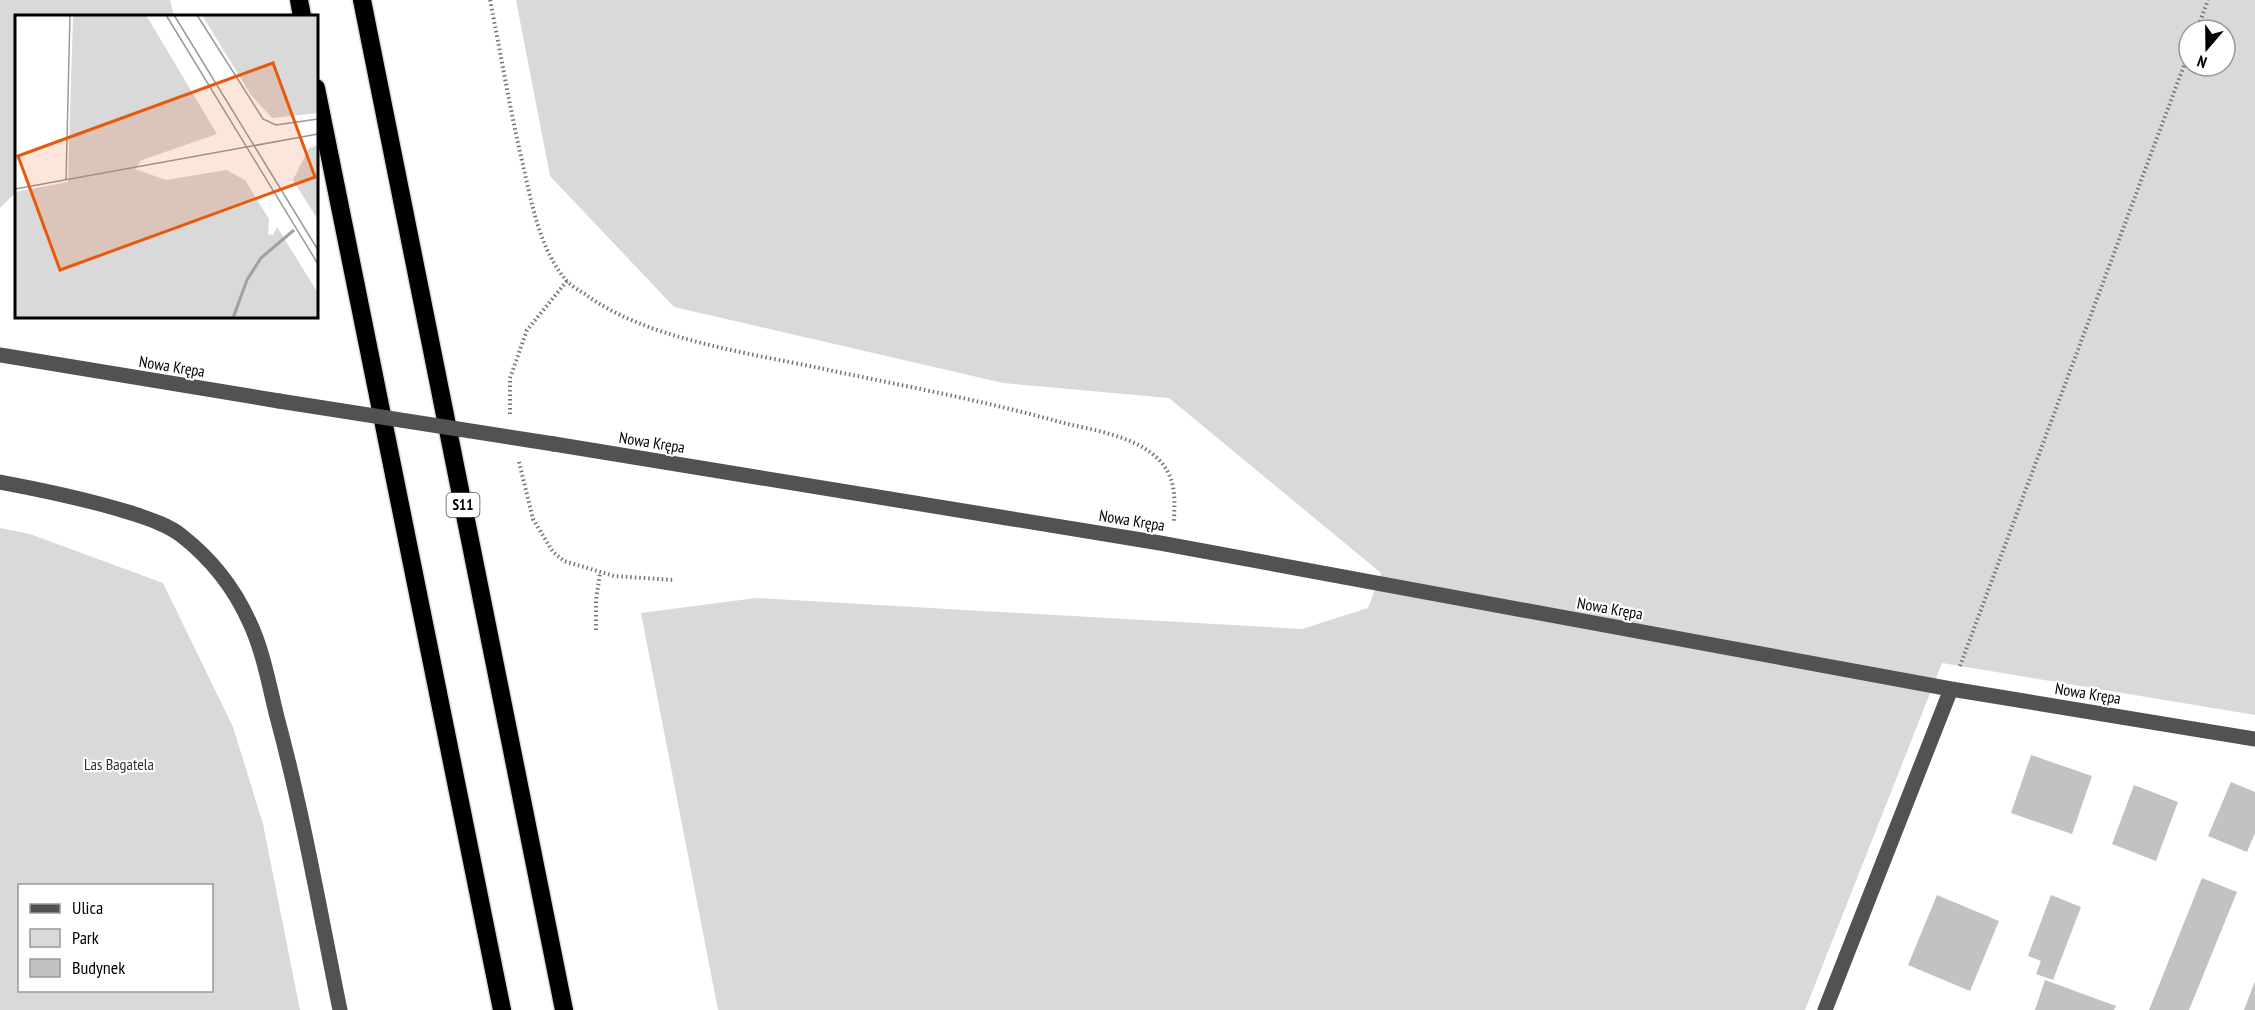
<svg xmlns="http://www.w3.org/2000/svg" width="2255" height="1010" font-family="'PT Sans Narrow',sans-serif">
<style>
.green{fill:#d9d9d9;fill-rule:evenodd}
.building{fill:#c2c2c2}
.lines{fill:none;stroke-linecap:round;stroke-linejoin:round}
.highway-casing{stroke:#dbdbdb;stroke-width:21}
.path{stroke:#747474;stroke-width:4;stroke-dasharray:1.5 3;stroke-linecap:butt}
.minor{stroke:#525252;stroke-width:15}
.highway{stroke:#000;stroke-width:18}
.minor-bridge{stroke:#525252;stroke-width:15}
.labels{text-anchor:middle;stroke-width:4.5;stroke-linejoin:round;paint-order:stroke}
.shield{fill:#fff;stroke:#4c4c4c;stroke-width:1.5}
.shield-label{font-size:15px;font-weight:bold;fill:#000}
.street-label{font-size:16px;fill:#000;stroke:#fff}
.park-label{font-size:16px;fill:#303030;stroke:#fff}
.inset-river{fill:none;stroke:#a0a0a0;stroke-width:3}
.inset-road{fill:none;stroke:#999;stroke-width:1.5}
.view{fill:#e8590c;fill-opacity:0.15;stroke:#e8590c;stroke-width:3}
.inset-edge{fill:none;stroke:#000;stroke-width:3}
</style>
<rect width="100%" height="100%" fill="#fff"/>
<path class="green" d="M0,0H170L174,16H16V192L0,208Z
M516,0H2255V715L1942,663L1805,1010H718L641,613L756,598L1302,629L1368,608L1381,573L1169,398L1003,383L674,307L550,176ZM2189,30H2225V66H2189Z
M0,528L30,534L163,583L233,727L263,824L300,1010H0ZM20,886H212V990H20Z"/>
<path class="building" d="M2031,755L2092,776L2072,834L2011,813Z
M2231,782L2255,792V833L2247,852L2208,836Z
M2134,785L2178,802L2156,861L2112,844Z
M2202,878L2237,892L2189,1010H2149Z
M1937,895L1999,921L1970,991L1908,965Z
M2051,895L2081,907L2053,980L2036,974L2041,961L2028,956Z
M2045,980L2116,1006L2114,1010H2035Z
M2255,981V1010H2244Z"/>
<g class="lines">
<g class="highway-casing">
<path id="highway" d="M299,0L302,16
M362,0L564,1010
M316,88L502,1010"/>
</g>
<path class="path" d="M490,0C501,55 510,110 523,165C532,204 539,247 565,279C570,285 578,290 585,294C643,338 748,353 819,368C899,385 981,400 1060,422C1091,430 1132,435 1156,457C1176,475 1175,496 1174,521
M2197,30L2208,0
M510,414V378L527,330L567,281
M519,462L533,519L553,552L564,561L614,576L674,580
M596,630V600L600,573
M1960,666L2189,52"/>
<path class="minor" d="M0,355L279,401
M554,444L1160,543L1951,689L2255,739
M0,482C43,490 86,499 128,512C146,518 167,524 182,536C210,558 234,588 249,621C263,650 269,685 277,717C303,813 320,912 340,1010
M1825,1010L1951,689"/>
<use href="#highway" class="highway"/>
<path class="minor-bridge" d="M279,401L554,444"/>
</g>
<g class="labels">
<rect class="shield" x="446.5" y="493" width="33" height="24" rx="4.5"/>
<g class="shield-label">
<text x="463" y="510">S11</text>
</g>
<g class="street-label">
<text transform="translate(172 366) rotate(9)" y="6">Nowa Krępa</text>
<text transform="translate(652 442) rotate(9)" y="6">Nowa Krępa</text>
<text transform="translate(1132 520) rotate(9)" y="6">Nowa Krępa</text>
<text transform="translate(1610 608) rotate(10)" y="6">Nowa Krępa</text>
<text transform="translate(2088 693) rotate(9)" y="6">Nowa Krępa</text>
</g>
<g class="park-label">
<text x="119" y="770">Las Bagatela</text>
</g>
</g>
<g transform="translate(15 15)">
<rect width="303" height="303" fill="#fff"/>
<path d="M58,0H131L202,119L127,145L120,154L151,165L211,155L230,165L254,204L253,219L258,220L262,212L303,278V303H0V177L53,167ZM187,0H303V98L257,103L236,80ZM303,130V205L278,165L294,133Z" fill="#d9d9d9"/>
<path class="inset-river" d="M218,303L232,265L246,243L279,215"/>
<path class="inset-road" d="M151,0L303,249M159,0L303,235M182,0L248,104L261,110L303,104M51,165L55,0M0,174L303,119"/>
<path class="view" d="M258,48L300,162L45,255L3,141Z"/>
<rect width="303" height="303" class="inset-edge"/>
</g>
<rect x="18" y="884" width="195" height="108" fill="#ffffff" stroke="#999999" stroke-width="1.5"/>
<rect x="30" y="904" width="30" height="9" fill="#525252" stroke="#999999" stroke-width="1.5"/>
<text x="72" y="914" font-size="18" fill="#000000">Ulica</text>
<rect x="30" y="929" width="30" height="18" fill="#d9d9d9" stroke="#999999" stroke-width="1.5"/>
<text x="72" y="944" font-size="18" fill="#000000">Park</text>
<rect x="30" y="959" width="30" height="18" fill="#c2c2c2" stroke="#999999" stroke-width="1.5"/>
<text x="72" y="974" font-size="18" fill="#000000">Budynek</text>
<g transform="translate(2207 48) rotate(200)"><circle r="28" fill="#ffffff" stroke="#999999" stroke-width="1.5"/>
<path d="M0-4.5L10 22L0 15L-10 22Z" fill="#000000"/>
<text y="-9" font-size="16" font-weight="bold" text-anchor="middle" fill="#000000">N</text>
</g>
</svg>
